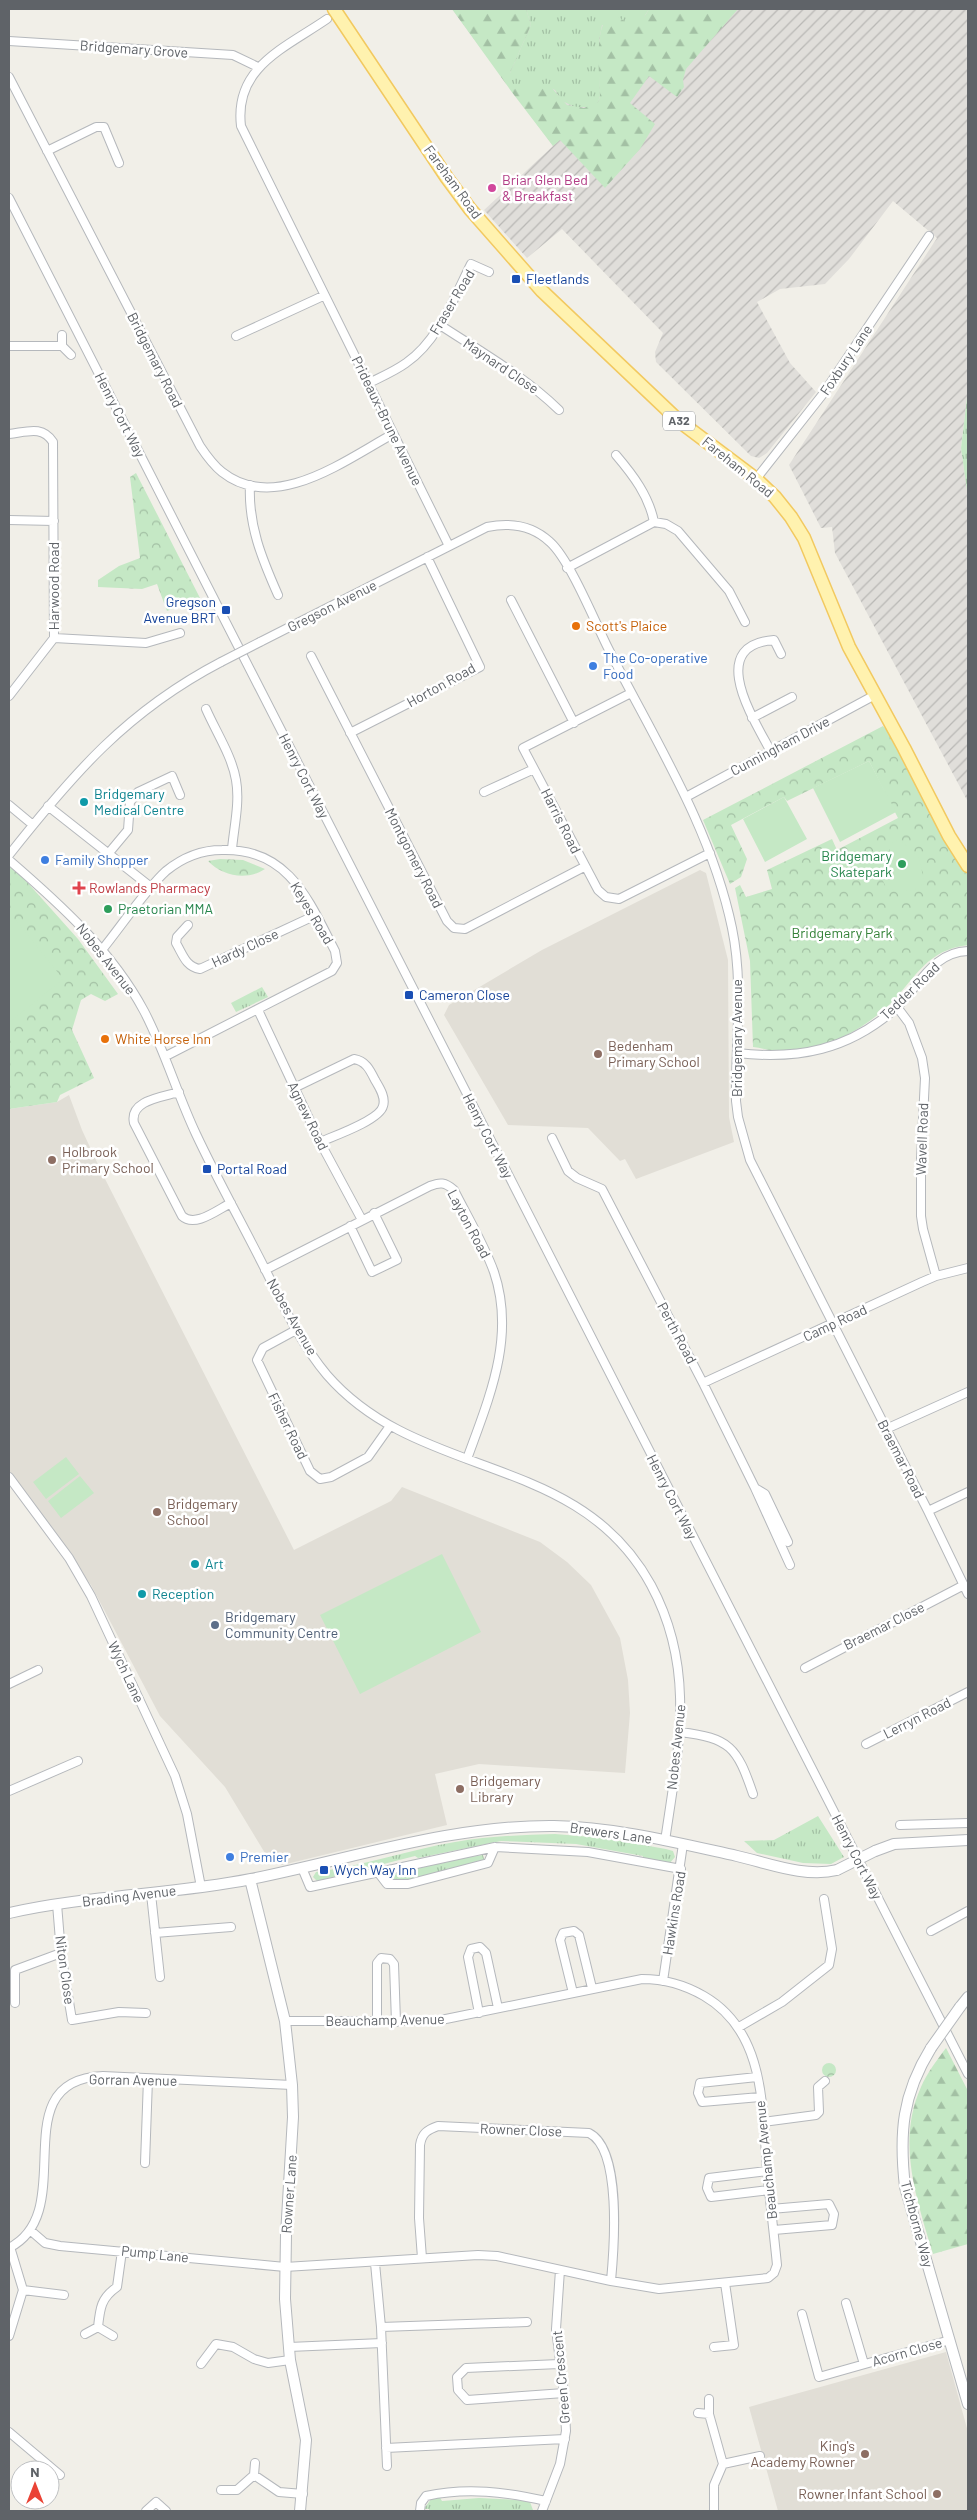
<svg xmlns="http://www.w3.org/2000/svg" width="977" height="2520" font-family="Barlow,sans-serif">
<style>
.industrial{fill:url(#industrial-furrows)}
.education{fill:#e1ded6}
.grass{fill:url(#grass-tufts)}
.forest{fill:url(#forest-firs)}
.park{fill:url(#park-crowns)}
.pitch{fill:#c5e8c5}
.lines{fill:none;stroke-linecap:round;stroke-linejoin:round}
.minor-casing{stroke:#b5b8bc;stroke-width:10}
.tertiary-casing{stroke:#b5b8bc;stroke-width:12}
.primary-casing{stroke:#f2c960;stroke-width:15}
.minor{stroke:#fff;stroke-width:8}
.tertiary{stroke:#fff;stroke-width:10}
.primary{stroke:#fff2af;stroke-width:12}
.minor-bridge-casing{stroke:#b5b8bc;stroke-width:10;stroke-linecap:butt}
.tertiary-bridge-casing{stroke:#b5b8bc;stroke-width:12;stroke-linecap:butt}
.minor-bridge{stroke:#fff;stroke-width:8}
.tertiary-bridge{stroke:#fff;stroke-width:10}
.hotel-dot{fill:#d1479c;stroke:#fff;stroke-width:2}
.transit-dot{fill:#1a4fb4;stroke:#fff;stroke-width:2}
.food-dot{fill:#e8710a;stroke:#fff;stroke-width:2}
.shop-dot{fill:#3f7fe0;stroke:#fff;stroke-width:2}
.culture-dot{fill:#0f9aa8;stroke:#fff;stroke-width:2}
.leisure-dot{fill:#2e9e5b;stroke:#fff;stroke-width:2}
.health-dot{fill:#e0444e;stroke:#fff;stroke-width:2}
.education-dot{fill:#8d6e63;stroke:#fff;stroke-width:2}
.service-dot{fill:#5c6f8a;stroke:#fff;stroke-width:2}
.labels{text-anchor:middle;stroke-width:5;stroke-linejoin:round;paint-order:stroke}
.shield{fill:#fff;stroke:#8f9295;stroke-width:1}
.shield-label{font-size:12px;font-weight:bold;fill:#5f6368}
.street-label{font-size:14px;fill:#5f6368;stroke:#fff}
.hotel-label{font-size:14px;fill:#b23c85;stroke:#fff;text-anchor:start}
.transit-label{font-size:14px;fill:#164399;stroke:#fff;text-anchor:start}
.food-label{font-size:14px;fill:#c56008;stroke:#fff;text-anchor:start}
.shop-label{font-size:14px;fill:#366cbe;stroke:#fff;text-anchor:start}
.culture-label{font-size:14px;fill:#0d838f;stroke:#fff;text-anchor:start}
.leisure-label{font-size:14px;fill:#27864d;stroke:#fff;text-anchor:end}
.health-label{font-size:14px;fill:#be3a42;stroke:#fff;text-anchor:start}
.park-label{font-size:14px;fill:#348238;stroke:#fff}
.education-label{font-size:14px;fill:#785e54;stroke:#fff;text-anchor:start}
.service-label{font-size:14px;fill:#4e5e75;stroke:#fff;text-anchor:start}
</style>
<defs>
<pattern id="industrial-furrows" width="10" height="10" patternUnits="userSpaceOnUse" patternTransform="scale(1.25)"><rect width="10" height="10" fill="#e0deda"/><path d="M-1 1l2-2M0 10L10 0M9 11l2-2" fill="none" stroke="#b9b8b5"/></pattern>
<pattern id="grass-tufts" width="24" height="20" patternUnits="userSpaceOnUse" patternTransform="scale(1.25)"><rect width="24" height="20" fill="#c5e8c5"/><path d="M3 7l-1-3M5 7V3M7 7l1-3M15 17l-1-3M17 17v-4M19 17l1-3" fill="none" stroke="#a3c0a4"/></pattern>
<pattern id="forest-firs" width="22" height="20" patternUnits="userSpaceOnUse" patternTransform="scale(1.25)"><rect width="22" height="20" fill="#c5e8c5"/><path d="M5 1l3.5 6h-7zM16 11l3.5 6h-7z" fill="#a3c0a4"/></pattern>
<pattern id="park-crowns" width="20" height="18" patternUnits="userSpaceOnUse" patternTransform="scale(1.25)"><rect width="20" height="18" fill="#c5e8c5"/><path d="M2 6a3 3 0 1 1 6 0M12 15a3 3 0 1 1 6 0" fill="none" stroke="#a3c0a4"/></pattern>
</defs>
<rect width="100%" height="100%" fill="#f1efe8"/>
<path class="industrial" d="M452,9H968V389L961,448L968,498V802L835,553L832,527L821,528L789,465L937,238L893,201L849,259L825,284L780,289L757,302L790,363L816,392L767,453L759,458L751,456L656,362L655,352L663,333L562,229L527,258L484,210L553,146Z"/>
<path class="education" d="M700,870L706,873L728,960L729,1117L734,1142L636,1179L625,1159L620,1161L588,1128L508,1125L444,1015L449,1005L542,950Z
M69,1095L82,1130L102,1173L294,1550L391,1501L402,1487L540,1542L567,1562L591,1585L620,1638L628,1680L630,1713L625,1773L479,1764L435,1774L447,1825L282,1865L268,1858L225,1787L160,1716L91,1585L9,1471V1109L57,1102Z
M946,2352L968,2432V2511H778L749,2407Z"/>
<path class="grass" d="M526,9H649L641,22L629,30L602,25L599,41L600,96L598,102L590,107H575L562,101L555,90L546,86H510V73L531,25Z
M968,389V498L961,448Z
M262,987L268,997L236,1012L231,1003Z
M818,1816L844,1857L831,1864L803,1863L757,1853L744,1841L774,1840Z
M555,1834L603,1838L666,1849L673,1851L675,1857L669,1864L643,1859V1856L576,1844L501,1841L418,1858L415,1856L317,1881L313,1877L316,1872C363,1866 408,1850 455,1842C488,1836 521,1835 555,1834Z
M483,1855L485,1863L411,1881L392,1879L390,1876L431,1863Z
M439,2496L442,2501L479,2498L518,2500L521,2498L530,2502L533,2510L429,2511V2509H424L431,2499Z"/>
<path class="forest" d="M452,9H526L531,25L510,73V86H550L567,105L584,108L598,102L600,96C600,81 592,15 614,16C621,16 624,23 630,25L645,16L649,9H738L686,69L683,80L684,87L677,97L649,76L630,103L655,124L640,149L605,188L560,140L553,146L511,91Z
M946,2048L968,2091V2244L933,2254C917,2200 896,2142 921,2087C927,2073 937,2060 946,2048Z"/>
<path class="park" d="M136,473L200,598L167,611L157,584L142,589L98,587V580L119,566L140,558L130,477Z
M883,726L892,736L968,866V945C927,950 917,976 892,1002C864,1030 820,1054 779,1051C771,1051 762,1048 753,1047L750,961L735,888L740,885L746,897L772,889L767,870L832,839L837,850L898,818L869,761L787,801L784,797L731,825L747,859L741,877L730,884L703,820Z
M220,859L243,860L265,869C247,881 222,876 208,861Z
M10,863L78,939L118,994L105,1001L91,994L81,1000L72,1030L94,1078L60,1095L57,1102L9,1109Z
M822 2070a7 7 0 1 1 14 0a7 7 0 1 1-14 0Z"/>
<path class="pitch" d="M869,761L896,812L840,842L813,788Z
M784,797L807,839L765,862L743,819Z
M899,839L918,856L925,883L912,891L887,889L877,869L890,860V844Z
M15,919L63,979L9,1023V924Z
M66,1457L79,1474L46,1499L33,1482Z
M80,1476L94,1493L61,1518L48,1501Z
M442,1554L481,1632L360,1694L320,1615Z"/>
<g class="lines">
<g class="minor-casing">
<path id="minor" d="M327,19C285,48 234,67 241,126L449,546
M9,41L233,55L258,67
M9,77L200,446C206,455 213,465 222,472C275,514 345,460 393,434
M47,151L96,127H104L119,163
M9,198L968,2074
M440,325C481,352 524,376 559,410
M236,336L323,296
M9,346H62L71,355
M62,346V335
M369,383C381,377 395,371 406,363C438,341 454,298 471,264L489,272
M9,434C27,432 42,425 53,442L54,638L9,696
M616,455C633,475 649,496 654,522
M756,479L823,394L929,236
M250,485C248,525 262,559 278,595
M9,520L54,521
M567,568L654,522L666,524L678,531L729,591L745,622
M511,600L574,723
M54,638L146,643L180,633
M260,642L487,527C511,522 532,525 550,542C570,560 595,622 608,648C654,739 711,827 732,928C744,986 735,1043 736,1101L738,1117L750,1160L928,1511L968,1594
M311,656L447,921L454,928L465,929L584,867
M631,693L523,748L598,890L606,897L619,899L710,853
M206,709C216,732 232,756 236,780C240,802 234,827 232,849
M752,718L792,697
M350,733L480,667L427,557
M770,750C753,718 706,645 774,640L781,654
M484,792L534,769
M686,797L875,695
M9,805L33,825
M48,806L152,888
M108,854L128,830L130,802L138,792L172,776L180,795
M9,855C73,774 127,711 221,662
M9,860C60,904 112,951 144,1011C165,1051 177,1094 196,1134C218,1181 243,1225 266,1271C284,1307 301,1344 327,1375C420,1482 578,1451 651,1585C697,1670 678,1751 665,1841
M188,925L177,937L176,943C183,955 186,967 200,969L316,915
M101,951C120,928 145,890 166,871C182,858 201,850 222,850C289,848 309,901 335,951L337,963L332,971L166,1056
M897,1007L909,1023L922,1058L925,1078L921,1159V1216L923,1229L936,1276
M258,1010L320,1142L362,1220
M737,1053C798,1060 849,1050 896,1008C919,987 932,952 968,951
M294,1088L354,1059C366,1061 370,1070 375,1080C379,1087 386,1097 383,1106C380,1120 334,1136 320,1142
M179,1092C163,1097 129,1100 134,1123L182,1216C195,1228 217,1210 231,1203
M552,1138L568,1171L577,1178L602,1189L703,1383L755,1488L765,1494L788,1542
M350,1226L372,1272L397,1260L374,1213
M265,1270L430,1186C440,1182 445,1182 454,1190C467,1216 484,1244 494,1272C516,1337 489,1398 467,1459
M296,1330L263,1348L257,1360L310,1471L320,1479L331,1477L368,1457L390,1426
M703,1383L922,1282L936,1276L968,1268
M886,1429L968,1392
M9,1477L69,1558L91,1596L175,1776L187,1814L201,1887
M755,1488L790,1565
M928,1511L968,1492
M805,1668L964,1585
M9,1684L38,1670
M680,1732C730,1738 737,1747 753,1794
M866,1744L968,1692
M9,1791L78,1761
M900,1825L968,1823
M302,1868L310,1887L495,1847L588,1852L681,1869
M377,1871L387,1884H408L488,1863L495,1847
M151,1894L160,1977
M57,1904L61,1953L72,2020L119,2012L146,2013
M931,1931L968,1911
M155,1933L231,1927
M663,1981L683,1844
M573,1993L560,1940L563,1933L574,1931L579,1935L592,1988
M15,2003V1970L61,1953
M479,2013L468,1957L471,1949L480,1947L486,1953L498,2008
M377,2021V1963L381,1958L390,1959L394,1964L396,2022
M739,2027L782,2002L829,1965L832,1949L824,1899
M757,2077L700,2083L698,2093L702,2102L760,2097
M763,2122L816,2115L819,2112L818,2087L825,2081
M145,2163L148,2079
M767,2171L709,2178L707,2188L711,2197L769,2190
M771,2209L829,2204L834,2214L832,2225L774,2230
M30,2230L45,2243L60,2246L285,2267L478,2255L497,2256L611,2281L659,2289L768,2278L774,2273L777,2265C774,2234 770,2202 767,2170C762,2108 766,2032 704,1996C685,1985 664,1979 642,1979L436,2021H285
M9,2248C82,2211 0,2080 103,2076L292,2085
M422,2258L419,2218L420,2145C422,2133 427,2130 438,2126L589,2133C622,2149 614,2249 611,2281
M375,2263L381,2327L387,2466
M23,2290L64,2295
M846,2303L864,2364
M802,2314L819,2377L950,2340
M98,2327L113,2336
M381,2327L527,2322
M85,2334L98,2327C100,2308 101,2298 117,2287L122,2251
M9,2336L23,2290L10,2247
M289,2347L382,2343
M714,2347L734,2345L725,2283
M201,2364L216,2344L233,2347L254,2359L268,2363L290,2360
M559,2364L466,2368L457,2377L458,2390L467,2400L564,2393
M709,2399V2414L723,2464L714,2485V2511
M698,2413L709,2414
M9,2432L60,2475
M386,2448L565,2439
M723,2464L760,2456
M254,2475L279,2492L303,2494
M221,2490H237L254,2475L255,2463
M146,2511L156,2502L166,2511
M420,2511L421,2503L426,2496C467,2487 506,2492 546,2501
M542,2511L560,2464L566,2431L564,2393L556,2329L560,2270"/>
</g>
<g class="tertiary-casing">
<path id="tertiary" d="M875,1851L894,1844L968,1840
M250,1879L285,2021L292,2085L293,2117L286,2235L285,2299L290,2360L306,2440L300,2511
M9,1913C88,1895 171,1895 251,1879C351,1859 451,1825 554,1826C615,1827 678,1843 737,1856C768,1863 805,1878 837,1870
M960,2007L968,1997
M931,2048C902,2095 899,2133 905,2187L968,2404"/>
</g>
<g class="primary-casing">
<path id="primary" d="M334,9L447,178L470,209L542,291L679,421L756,479L775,497L791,517L804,538L849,647L904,748L949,836L968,866"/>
</g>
<use href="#minor" class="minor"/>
<use href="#tertiary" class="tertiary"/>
<use href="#primary" class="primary"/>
<g class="minor-bridge-casing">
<path id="minor-bridge" d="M221,662L260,642"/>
</g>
<g class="tertiary-bridge-casing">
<path id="tertiary-bridge" d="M837,1870L875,1851
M931,2048L960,2007"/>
</g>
<use href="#minor-bridge" class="minor-bridge"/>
<use href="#tertiary-bridge" class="tertiary-bridge"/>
</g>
<circle class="hotel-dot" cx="492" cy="188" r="5"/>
<g class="transit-dot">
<rect x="511" y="274" width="10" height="10" rx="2.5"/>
<rect x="221" y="605" width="10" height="10" rx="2.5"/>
<rect x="404" y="990" width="10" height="10" rx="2.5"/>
<rect x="202" y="1164" width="10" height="10" rx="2.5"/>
<rect x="319" y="1865" width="10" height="10" rx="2.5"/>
</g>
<g class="food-dot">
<circle cx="576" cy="626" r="5"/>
<circle cx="105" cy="1039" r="5"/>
</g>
<g class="shop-dot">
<circle cx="593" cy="666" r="5"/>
<circle cx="45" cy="860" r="5"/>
<circle cx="230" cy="1857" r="5"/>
</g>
<g class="culture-dot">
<circle cx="84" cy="802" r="5"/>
<circle cx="195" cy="1564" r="5"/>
<circle cx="142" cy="1594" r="5"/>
</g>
<g class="leisure-dot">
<circle cx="902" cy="864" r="5"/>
<circle cx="108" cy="909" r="5"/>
</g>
<path class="health-dot" d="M76.5 880.5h5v5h5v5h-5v5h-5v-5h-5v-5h5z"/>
<g class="education-dot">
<circle cx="598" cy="1054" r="5"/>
<circle cx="52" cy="1160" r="5"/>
<circle cx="157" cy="1512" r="5"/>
<circle cx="460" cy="1789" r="5"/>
<circle cx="865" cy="2454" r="5"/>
<circle cx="937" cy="2494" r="5"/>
</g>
<circle class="service-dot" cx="215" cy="1625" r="5"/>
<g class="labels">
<rect class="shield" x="663" y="411.5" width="32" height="19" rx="4"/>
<g class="shield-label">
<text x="679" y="425">A32</text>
</g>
<g class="street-label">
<text transform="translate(134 49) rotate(4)" y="5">Bridgemary Grove</text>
<text transform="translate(453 182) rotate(54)" y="5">Fareham Road</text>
<text transform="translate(452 302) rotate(-59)" y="5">Fraser Road</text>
<text transform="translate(155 360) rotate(63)" y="5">Bridgemary Road</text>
<text transform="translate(846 360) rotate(-56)" y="5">Foxbury Lane</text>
<text transform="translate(501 366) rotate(34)" y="5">Maynard Close</text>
<text transform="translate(120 415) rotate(63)" y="5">Henry Cort Way</text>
<text transform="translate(387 421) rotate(64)" y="5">Prideaux-Brune Avenue</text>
<text transform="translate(738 467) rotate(39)" y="5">Fareham Road</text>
<text transform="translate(54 586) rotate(-90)" y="5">Harwood Road</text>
<text transform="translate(332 606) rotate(-27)" y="5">Gregson Avenue</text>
<text transform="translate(441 685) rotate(-29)" y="5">Horton Road</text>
<text transform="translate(780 746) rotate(-28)" y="5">Cunningham Drive</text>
<text transform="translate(304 776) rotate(63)" y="5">Henry Cort Way</text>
<text transform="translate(561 821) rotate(63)" y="5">Harris Road</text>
<text transform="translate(414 858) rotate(63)" y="5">Montgomery Road</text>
<text transform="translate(312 913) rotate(59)" y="5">Keyes Road</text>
<text transform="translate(245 948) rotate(-25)" y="5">Hardy Close</text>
<text transform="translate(106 959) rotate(52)" y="5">Nobes Avenue</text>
<text transform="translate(910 991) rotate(-44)" y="5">Tedder Road</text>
<text transform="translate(737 1038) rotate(-90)" y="5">Bridgemary Avenue</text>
<text transform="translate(308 1116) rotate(64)" y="5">Agnew Road</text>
<text transform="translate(488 1136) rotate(63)" y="5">Henry Cort Way</text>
<text transform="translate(922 1139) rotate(-88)" y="5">Wavell Road</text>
<text transform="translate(469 1224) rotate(62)" y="5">Layton Road</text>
<text transform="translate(292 1317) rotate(60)" y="5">Nobes Avenue</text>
<text transform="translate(835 1323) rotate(-25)" y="5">Camp Road</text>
<text transform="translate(677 1333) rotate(62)" y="5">Perth Road</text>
<text transform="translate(288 1426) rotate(64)" y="5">Fisher Road</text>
<text transform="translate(901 1459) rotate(63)" y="5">Braemar Road</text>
<text transform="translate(672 1497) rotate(63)" y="5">Henry Cort Way</text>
<text transform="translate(884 1626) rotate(-27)" y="5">Braemar Close</text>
<text transform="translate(126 1672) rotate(65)" y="5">Wych Lane</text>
<text transform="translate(917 1718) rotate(-27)" y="5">Lerryn Road</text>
<text transform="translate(676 1747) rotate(-84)" y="5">Nobes Avenue</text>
<text transform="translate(611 1833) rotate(8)" y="5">Brewers Lane</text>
<text transform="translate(857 1857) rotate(63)" y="5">Henry Cort Way</text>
<text transform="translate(129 1896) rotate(-7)" y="5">Brading Avenue</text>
<text transform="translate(674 1913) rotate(-81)" y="5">Hawkins Road</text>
<text transform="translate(65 1970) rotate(82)" y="5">Niton Close</text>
<text transform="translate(385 2020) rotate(-1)" y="5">Beauchamp Avenue</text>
<text transform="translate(133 2080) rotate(1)" y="5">Gorran Avenue</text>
<text transform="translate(521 2130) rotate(2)" y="5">Rowner Close</text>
<text transform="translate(766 2160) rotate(-96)" y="5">Beauchamp Avenue</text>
<text transform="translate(289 2194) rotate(-86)" y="5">Rowner Lane</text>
<text transform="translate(917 2224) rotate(75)" y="5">Tichborne Way</text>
<text transform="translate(155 2254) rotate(6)" y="5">Pump Lane</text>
<text transform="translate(907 2352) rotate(-16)" y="5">Acorn Close</text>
<text transform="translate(561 2377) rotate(-95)" y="5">Green Crescent</text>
</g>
<g class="hotel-label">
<text x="502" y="185">Briar Glen Bed<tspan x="502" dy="16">&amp; Breakfast</tspan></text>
</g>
<g class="transit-label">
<text x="526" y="284">Fleetlands</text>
<text x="216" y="607" text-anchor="end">Gregson<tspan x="216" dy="16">Avenue BRT</tspan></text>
<text x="419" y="1000">Cameron Close</text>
<text x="217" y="1174">Portal Road</text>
<text x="334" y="1875">Wych Way Inn</text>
</g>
<g class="food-label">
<text x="586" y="631">Scott's Plaice</text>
<text x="115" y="1044">White Horse Inn</text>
</g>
<g class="shop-label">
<text x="603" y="663">The Co-operative<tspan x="603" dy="16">Food</tspan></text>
<text x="55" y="865">Family Shopper</text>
<text x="240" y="1862">Premier</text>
</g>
<g class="culture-label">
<text x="94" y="799">Bridgemary<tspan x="94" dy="16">Medical Centre</tspan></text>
<text x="205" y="1569">Art</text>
<text x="152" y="1599">Reception</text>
</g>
<g class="leisure-label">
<text x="892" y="861">Bridgemary<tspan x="892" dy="16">Skatepark</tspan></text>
<text x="118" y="914" text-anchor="start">Praetorian MMA</text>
</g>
<g class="health-label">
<text x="89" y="893">Rowlands Pharmacy</text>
</g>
<g class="park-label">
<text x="842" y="938">Bridgemary Park</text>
</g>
<g class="education-label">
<text x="608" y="1051">Bedenham<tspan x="608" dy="16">Primary School</tspan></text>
<text x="62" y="1157">Holbrook<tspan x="62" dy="16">Primary School</tspan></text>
<text x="167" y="1509">Bridgemary<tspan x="167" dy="16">School</tspan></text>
<text x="470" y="1786">Bridgemary<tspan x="470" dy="16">Library</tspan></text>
<text x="855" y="2451" text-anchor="end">King's<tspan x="855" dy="16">Academy Rowner</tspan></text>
<text x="927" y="2499" text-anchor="end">Rowner Infant School</text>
</g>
<g class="service-label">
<text x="225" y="1622">Bridgemary<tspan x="225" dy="16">Community Centre</tspan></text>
</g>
</g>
<rect width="977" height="2520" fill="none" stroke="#5f6368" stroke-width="20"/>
<g transform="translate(35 2485)"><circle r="24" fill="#ffffff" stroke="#bfc1c3"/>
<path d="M0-4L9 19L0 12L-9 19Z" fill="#ea4335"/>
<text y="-8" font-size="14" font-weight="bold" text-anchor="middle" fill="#5f6368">N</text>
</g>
</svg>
